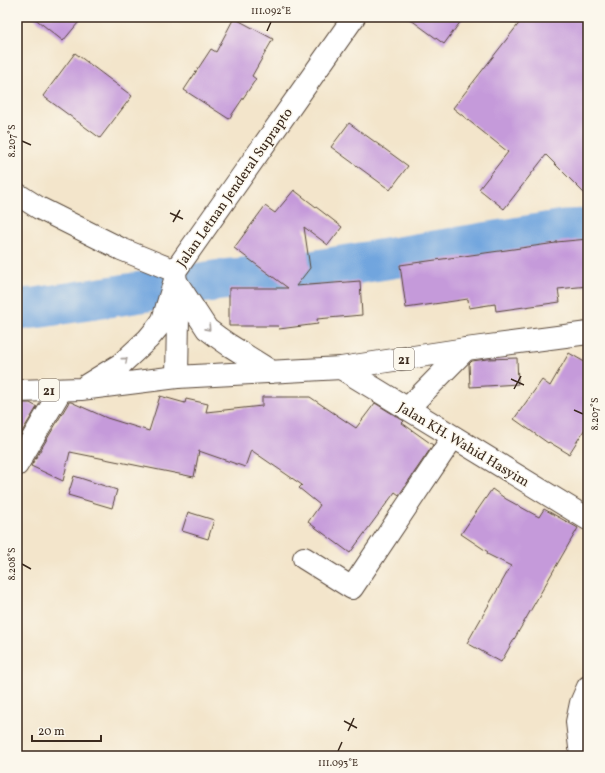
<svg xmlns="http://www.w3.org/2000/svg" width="605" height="773" font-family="Vollkorn,serif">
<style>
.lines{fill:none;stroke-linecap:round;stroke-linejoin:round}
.river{stroke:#71a5de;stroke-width:41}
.building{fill:#c59ada}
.minor-casing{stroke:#574638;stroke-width:24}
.major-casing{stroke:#574638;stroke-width:24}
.highway-casing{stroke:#574638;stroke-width:24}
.minor{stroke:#fff;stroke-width:22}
.major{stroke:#fff;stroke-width:22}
.highway{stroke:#fff;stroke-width:22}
.oneway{stroke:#a79f9a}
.ticks{fill:none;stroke:#3b2a1e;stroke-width:1.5}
.labels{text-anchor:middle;stroke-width:3;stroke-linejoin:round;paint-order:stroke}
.shield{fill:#fbf7ec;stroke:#75685c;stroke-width:1}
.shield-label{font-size:13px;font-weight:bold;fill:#3b2a1e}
.street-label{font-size:14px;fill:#3b2a1e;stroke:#fbf7ec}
.neatline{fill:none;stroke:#3b2a1e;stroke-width:1.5}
.ticks-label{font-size:10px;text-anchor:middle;fill:#3b2a1e}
</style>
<rect width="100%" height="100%" fill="#fbf7ec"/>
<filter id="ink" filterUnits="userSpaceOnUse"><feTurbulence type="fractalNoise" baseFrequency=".025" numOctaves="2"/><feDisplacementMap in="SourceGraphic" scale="8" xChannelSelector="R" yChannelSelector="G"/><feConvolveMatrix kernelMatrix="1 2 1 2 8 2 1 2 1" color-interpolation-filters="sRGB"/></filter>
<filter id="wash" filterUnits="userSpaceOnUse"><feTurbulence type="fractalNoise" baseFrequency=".012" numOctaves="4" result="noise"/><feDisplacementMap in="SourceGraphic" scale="16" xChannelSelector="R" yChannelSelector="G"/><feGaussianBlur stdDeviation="0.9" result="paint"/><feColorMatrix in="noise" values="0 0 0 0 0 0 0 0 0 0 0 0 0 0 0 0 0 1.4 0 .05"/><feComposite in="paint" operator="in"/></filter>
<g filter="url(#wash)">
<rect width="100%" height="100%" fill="#f3e5cb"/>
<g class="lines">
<path class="river" d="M17,309L35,308L221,280L299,273L564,230L588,229"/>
</g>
<g id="blocks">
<path class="building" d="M33,17H83L63,41Z
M407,17H464L444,44Z
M524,17H588V197L546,155L504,209L479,189L508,152L453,108Z
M234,18L273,39L252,76L256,79L229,119L184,90L211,49L216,52Z
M75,53L132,96L100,138L43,96Z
M349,123L408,166L390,190L331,147Z
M294,190L342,227L328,245L304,227L310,268L296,286L360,281L362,315L317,319L318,324L279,329L278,326H229V288H288L234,248L265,206L275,213Z
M588,239V286L558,289L560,302L496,311L495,304L469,308L468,299L406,308L400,265L556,243V242Z
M569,353L588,364V424L569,454L549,442L548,443L514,419L542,380L550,386Z
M517,358L518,384L470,387L469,364L472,361L487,359Z
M160,396L185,403L186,399L208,404L206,412L262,406V397H310L356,428L375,403L404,421L402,423L433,445L399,495L395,492L350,553L308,522L320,505L299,488L302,485L251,450L245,467L199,451L194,477L70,452L63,481L31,466L69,402H71L107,418L149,431Z
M17,403H30L37,407L17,440Z
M74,476L117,490L112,508L68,495Z
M492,489L506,499L539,517L544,509L578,528L501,662L467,643L511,566L487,554L488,552L461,534Z
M188,512L214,520L208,539L182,531Z"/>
</g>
</g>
<g filter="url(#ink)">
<use href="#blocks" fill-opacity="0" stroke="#574638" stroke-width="1"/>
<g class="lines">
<g class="minor-casing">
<path id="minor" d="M17,194L39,208L121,249L175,271
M341,368L588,519
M407,409L466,349
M17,465L61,390
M304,558L352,588L453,437
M581,756L577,722L581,703L588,687"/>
</g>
<g class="major-casing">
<path id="major" d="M177,377L178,317L175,271L354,17"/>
</g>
<g class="highway-casing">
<path id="highway" d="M175,280L207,329L219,338L229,345L272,372
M87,385L121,364L148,339L158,327L163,320L175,280
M17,391L81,389L177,377L341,368L466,349L588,333"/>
</g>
<use href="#minor" class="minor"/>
<use href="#major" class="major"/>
<use href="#highway" class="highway"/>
</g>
<defs><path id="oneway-chevron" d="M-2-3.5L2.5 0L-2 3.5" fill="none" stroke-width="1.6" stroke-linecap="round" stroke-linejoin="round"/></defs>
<g class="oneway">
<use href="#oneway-chevron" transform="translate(208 328) rotate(48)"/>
<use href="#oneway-chevron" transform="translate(125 360) rotate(-41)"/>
</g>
</g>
<path class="ticks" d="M267,31L271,22M22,141L31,145M170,213L183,219M173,222L180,210M511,379L524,385M514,389L521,376M574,410L583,414M22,564L31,569M344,721L357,728M348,731L354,718M338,751L342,742"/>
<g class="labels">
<g class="shield">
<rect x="394" y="348" width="20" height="22" rx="3"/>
<rect x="39" y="379" width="20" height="22" rx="3"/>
</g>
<g class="shield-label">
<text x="404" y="364">21</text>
<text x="49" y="395">21</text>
</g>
<g class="street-label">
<text transform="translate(234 187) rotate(-55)" y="5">Jalan Letnan Jenderal Suprapto</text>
<text transform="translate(464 444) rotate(31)" y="5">Jalan KH. Wahid Hasyim</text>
</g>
</g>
<rect width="605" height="773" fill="none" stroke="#fbf7ec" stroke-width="44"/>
<path d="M32 735v6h69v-6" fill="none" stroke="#3b2a1e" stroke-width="2"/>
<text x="38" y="735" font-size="12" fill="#3b2a1e" stroke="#fbf7ec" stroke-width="3" paint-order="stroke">20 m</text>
<rect x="22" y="22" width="561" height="729" class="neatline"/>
<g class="ticks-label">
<text x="271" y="14">111.092°E</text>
<text transform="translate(11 141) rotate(-90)" y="4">8.207°S</text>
<text transform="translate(594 414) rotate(-90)" y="4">8.207°S</text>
<text transform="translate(11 564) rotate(-90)" y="4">8.208°S</text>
<text x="338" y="766">111.093°E</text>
</g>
</svg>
